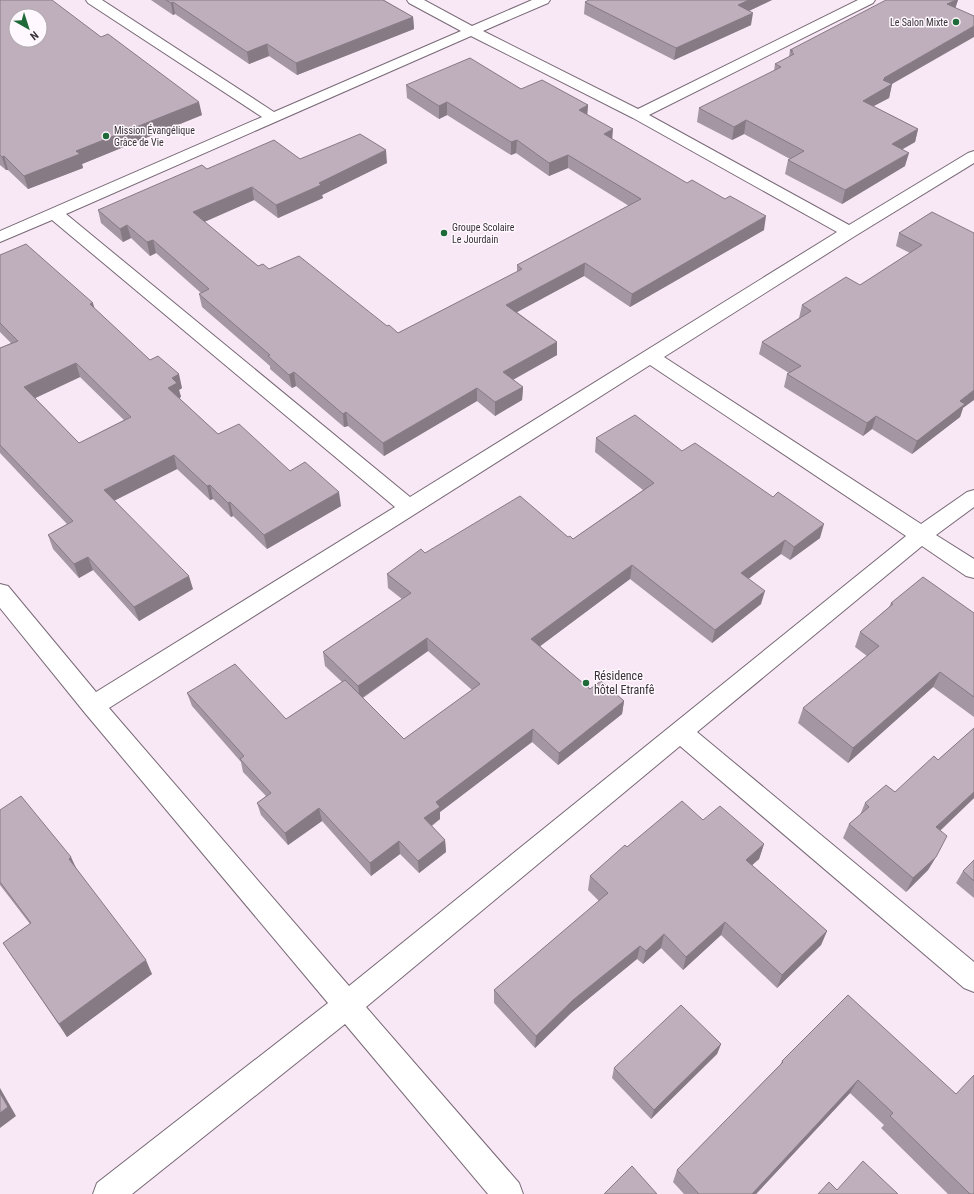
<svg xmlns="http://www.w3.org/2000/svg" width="974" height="1194" font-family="'Roboto Condensed',sans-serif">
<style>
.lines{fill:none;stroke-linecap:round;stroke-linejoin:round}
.minor-casing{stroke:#786976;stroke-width:2}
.minor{fill:#fff;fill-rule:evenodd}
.wall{fill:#a496a2;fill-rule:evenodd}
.shaded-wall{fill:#867a84}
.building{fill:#bfafbc;stroke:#867a84;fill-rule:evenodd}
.poi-dot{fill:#1e6a39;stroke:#fff8fe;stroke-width:1.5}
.labels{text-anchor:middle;stroke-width:3;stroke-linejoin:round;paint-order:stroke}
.far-poi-label{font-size:10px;fill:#383237;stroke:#fff8fe;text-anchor:start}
.poi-label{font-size:12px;fill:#383237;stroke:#fff8fe;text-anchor:start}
</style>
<rect width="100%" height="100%" fill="#f8e7f5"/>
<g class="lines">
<g class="minor-casing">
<path id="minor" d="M86,0H102L274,112L461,31L409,3L407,0H424L472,26L532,0H550L548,3L483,31L638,109L858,0H875L873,3L649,115L849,225L968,153L974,151V163L855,236L664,357L921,524L967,492L974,490V507L936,535L974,559V578L966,576L922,546L697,732L974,962V992L964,988L680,746L366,1007L519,1183L523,1194H488L345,1024L132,1194H93L97,1183L328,1003L85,713L0,608V584L8,586L96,692L395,507L52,220L0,242V231L262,117L88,3ZM471,36L633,118L837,232L410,497L66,214ZM650,365L906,536L349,986L109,708Z"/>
</g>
<use href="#minor" class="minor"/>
</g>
<path class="wall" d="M0,0L202,115L82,164L83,168L28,189L8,170H6L0,165Z
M151,0H385H384L413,17L414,29L297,75L269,56L249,64L175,14L173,15Z
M589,0H772L749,11L751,25L674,60L584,14L585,2Z
M958,0L955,8L892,84L889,98L873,106L918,129L915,142L903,149L905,166L842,204L785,174L788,160L790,159L744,134L732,140L697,122L699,108L774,71L775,64L789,57L790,50Z
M406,85L521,89L588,105L587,114L612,139L764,230L630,307L584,276L517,312L557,342V355L513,380L523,387L522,400L495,416L477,401L384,456L348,426L344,427L296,386L292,388L270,369V366L202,307L199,294L201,293L156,253L150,256L131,238L123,242L101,223L98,210L207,169L300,159L387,163L322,195L323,198L278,218L254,200L204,222L258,266L269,269L387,326L398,333L517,272V265L629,206L568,168L549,176L516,153L511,155L447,115L439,119L407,98Z
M932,212L963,408L960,417L912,454L872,429L863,436L784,387L787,374L789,373L759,354L762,342L799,318L802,305L860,285L910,253L896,246L899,233Z
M0,255L95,309L150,360L182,388L179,390L181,397L179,398L218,434L290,471L341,506L267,549L233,516L231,517L213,499L210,500L177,469L114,500L193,589L139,621L93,570L79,578L53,549L48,535L67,524L0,453V348L11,343L0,332ZM80,377L124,420L79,443L35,398Z
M596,438L682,451L820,538L790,560L781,554L748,578L761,604L712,643L630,579L540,646L590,689L624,701L622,714L558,765L532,742L440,812V819L432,826L445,840L446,852L419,873L400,854L371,876L322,821L288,845L261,815L257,803L266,796L243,772L241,762L192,706L187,693L286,719L342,682L325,666L323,652L402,599L388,588L387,574L425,553L568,537L573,539L643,490L595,452ZM428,651L472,690L404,739L363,698Z
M891,603L974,613V717L933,687L848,763L798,723L803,708L867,656L855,647L860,632L889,607Z
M974,728V798L940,831L936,857L928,870L906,892L843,838L849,824L860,815L865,803L895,792L938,760Z
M0,810L77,870L152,974L67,1037L3,943L30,924L0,885Z
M703,820L764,844L759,859L752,865L827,931L821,945L777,988L721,935L683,970L661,948L643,964L637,959L571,1013L535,1048L494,1003V990L599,901L588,890L590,876L627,847Z
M974,860V898L956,883L963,871Z
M848,995L974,1194H948L881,1128L884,1125L850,1093L756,1194H684L673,1182L677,1170L780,1065L782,1061Z
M721,1044L717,1054L651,1119L612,1078L614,1068Z"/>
<path class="shaded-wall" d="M749,0H772L736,17L738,5Z
M956,0H958L954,12L947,4Z
M173,2L175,14L173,15L171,3Z
M753,13L751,25L674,60L676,48Z
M413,17L414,29L297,75L296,63Z
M974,26V37L892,84L889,98L859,114L863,101L884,78Z
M267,44L269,56L249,64L247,52Z
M199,102L202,115L82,164L83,168L28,189L24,176L76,151Z
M447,102V115L439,119V106Z
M588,105L587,118L579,110Z
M746,120L744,134L732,140L734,127Z
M613,129L612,142L604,134Z
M918,129L915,142L888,157L892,144Z
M517,140L516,153L511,155V142Z
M386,150L387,163L322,195L323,198L278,218L276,205L319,183Z
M909,153L905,166L842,204L845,190Z
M568,155V168L549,176V163Z
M4,156L8,170H6L2,157Z
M252,187L254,200L195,226L193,212Z
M766,216L764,230L630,307L632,294Z
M127,225L131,238L123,242L120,229Z
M153,240L156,253L150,256L147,242Z
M585,263L584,276L506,318V305Z
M93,303L97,317L90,304Z
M557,342V355L503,385V372Z
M76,363L80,377L29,401L24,387Z
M294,372L296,386L292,388L289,375Z
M179,374L182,388L179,390L181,397L171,402L168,388L172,378Z
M523,387L522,400L495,416V402Z
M477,388V401L384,456L383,443Z
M974,390V400L963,408L960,417L912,454L917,441L960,401Z
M346,412L348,426L344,427L343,414Z
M876,416L872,429L863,436L867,423Z
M174,455L177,469L108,504L104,490Z
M210,485L213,499L210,500L207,486Z
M339,492L341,506L267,549L264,535Z
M230,502L233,516L231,517L228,503Z
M824,524L820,538L790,560L794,547Z
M785,540L781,554L738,587L741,573Z
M88,557L93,570L79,578L74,564Z
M632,565L630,579L531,653V639Z
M189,576L193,589L139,621L134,607Z
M765,591L761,604L712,643L715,630Z
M427,638L428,651L360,699L358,686Z
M940,672L933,687L848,763L853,748Z
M624,701L622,714L558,765L559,753Z
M533,729L532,742L440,812V819L425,830L424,818L436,802Z
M974,792V798L929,841L936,827Z
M319,808L322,821L288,845L285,833Z
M445,840L446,852L419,873L418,861Z
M399,841L400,854L371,876L370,863Z
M764,844L759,859L742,874L746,860Z
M71,857L78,872L69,859Z
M936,857L928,870L906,892L913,878Z
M725,922L721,935L683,970L686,957Z
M827,931L821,945L777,988L782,975Z
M664,934L661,948L643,964L646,951Z
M640,946L637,959L571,1013L535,1048L536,1036L573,1000Z
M146,960L152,974L67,1037L59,1024Z
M721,1044L717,1054L651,1119L654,1110Z
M858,1080L850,1093L756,1194H752Z
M0,1088L16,1116L0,1128Z"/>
<path class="building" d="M0,0H52L101,37L108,34L199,102L76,151L80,154L24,176L4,156L2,157L0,155ZM16,16H40V40H16Z
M166,0H383L413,17L296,63L267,44L247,52L173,2L171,3Z
M589,0H749L738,5L753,13L676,48L585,2Z
M886,0H956L947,4L974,16V26L884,78H885L883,80L892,84L863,101L918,129L892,144L909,153L845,190L788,160L804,151L746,120L734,127L699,108L781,67L775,64L794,54L791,52L793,51L790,50Z
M470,58L521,89L542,80L588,105L579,110L613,129L604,134L687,183L692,180L725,199L730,196L766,216L632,294L585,263L506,305L557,342L503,372L523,387L495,402L477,388L383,443L346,412L343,414L294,372L289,375L268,356L270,355L199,294L209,289L153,240L147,242L127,225L120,229L98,210L202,165L207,169L274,140L300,159L360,134L386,150L319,183L321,185L276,205L252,187L193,212L258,266L263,264L269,269L299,256L387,326L389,325L398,333L522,269L517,265L641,199L568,155L549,163L517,140L511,142L447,102L439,106L406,85Z
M932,212L974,233V390L960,401L965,404L917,441L876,416L867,423L787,374L801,366L762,342L811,311L802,305L846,277L860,285L922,245L899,233Z
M26,244L93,303L90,304L150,360L158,356L179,374L172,378L177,383L168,388L218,434L239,424L290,471L305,462L339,492L264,535L230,502L228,503L210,485L207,486L174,455L104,490L189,576L134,607L88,557L74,564L48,535L73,521L0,445V348L18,341L0,323V255ZM76,363L131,417L79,443L24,387Z
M635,415L682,451L695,443L773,497L778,492L824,524L794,547L785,540L741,573L765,591L715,630L632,565L531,639L590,689L601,681L624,701L559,753L533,729L436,802L440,807L424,818L445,840L418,861L399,841L370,863L319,808L285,833L257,803L271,793L240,759L244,756L187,693L235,664L286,719L345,680L404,739L480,684L427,638L358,686L323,652L411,593L387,574L421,549L425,553L520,496L568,537L570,536L573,539L654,483L596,438Z
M923,577L974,613V697L940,672L853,748L803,708L879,646L860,632L893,604L891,603Z
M974,728V792L936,827L947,836L936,857L913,878L849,824L869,807L865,803L886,785L895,792L934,756L938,760Z
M21,796L71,857L69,859L146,960L59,1024L3,943L31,923L0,882V810Z
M682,801L703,820L720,806L764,844L746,860L827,931L782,975L725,922L686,957L664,934L646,951L640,946L573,1000L536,1036L494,990L608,893L590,876L625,845L627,847Z
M974,860V881L963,871Z
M848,995L956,1094L974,1075V1194H970L890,1116L893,1113L858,1080L752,1194H699L677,1170L783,1062L782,1061Z
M681,1005L721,1044L654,1110L614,1068Z
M0,1093L8,1107L0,1113Z
M863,1161L898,1194H818L829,1182L837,1190Z
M632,1166L657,1194H604Z"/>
<g class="poi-dot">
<circle cx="956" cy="22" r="4"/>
<circle cx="106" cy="136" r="4"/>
<circle cx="444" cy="233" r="4"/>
<circle cx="586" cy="683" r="4"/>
</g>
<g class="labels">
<g class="far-poi-label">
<text x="948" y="26" text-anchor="end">Le Salon Mixte</text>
<text x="114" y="134">Mission Évangélique<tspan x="114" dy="12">Grâce de Vie</tspan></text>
<text x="452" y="231">Groupe Scolaire<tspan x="452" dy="12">Le Jourdain</tspan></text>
</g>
<g class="poi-label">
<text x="594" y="680">Résidence<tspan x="594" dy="14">hôtel Etranfê</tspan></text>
</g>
</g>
<g transform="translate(28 28) rotate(141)"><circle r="19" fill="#fff8fe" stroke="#afa9ae"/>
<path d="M0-3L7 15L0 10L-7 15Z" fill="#1e6a39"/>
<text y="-6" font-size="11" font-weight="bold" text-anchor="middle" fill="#383237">N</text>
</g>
</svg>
